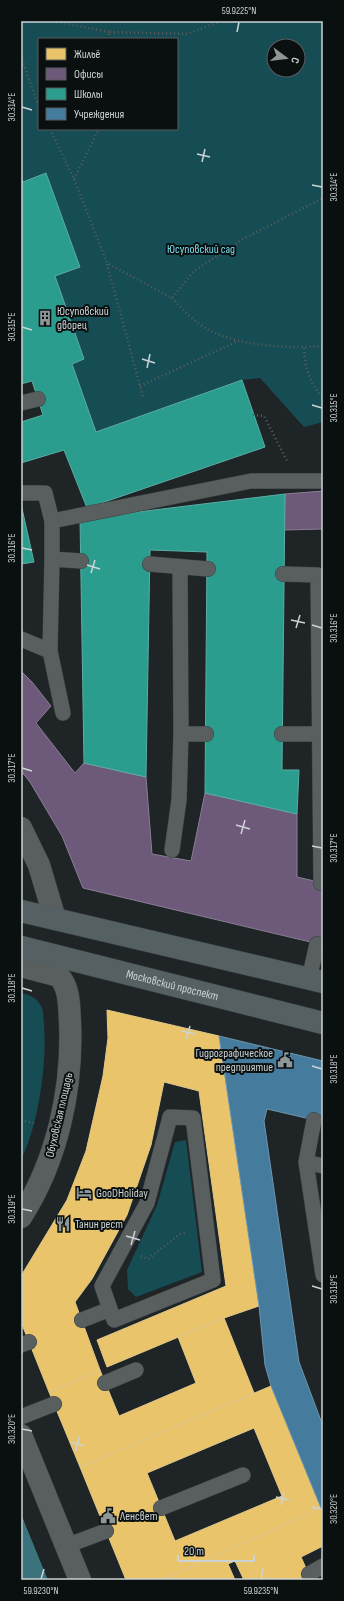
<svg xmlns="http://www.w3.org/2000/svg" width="344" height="1601" font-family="'Sofia Sans Condensed',sans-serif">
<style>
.green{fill:#164c54;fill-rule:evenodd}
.water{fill:#3b737c}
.pier{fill:#1f2526}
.homes{fill:#e9c46a;stroke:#e0c88a;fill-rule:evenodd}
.offices{fill:#6d597a;stroke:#8a7e95}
.schools{fill:#2a9d8f;stroke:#5bada4}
.public{fill:#457b9d;stroke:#6e95ae}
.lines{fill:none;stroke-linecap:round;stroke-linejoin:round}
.lane-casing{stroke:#3c4142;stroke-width:16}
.street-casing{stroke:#3c4142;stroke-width:23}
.secondary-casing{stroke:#3c4142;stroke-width:23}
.primary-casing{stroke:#3c4142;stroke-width:23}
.path{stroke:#5a5e5f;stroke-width:2.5;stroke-dasharray:1 3;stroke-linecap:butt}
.lane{stroke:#595e5f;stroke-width:15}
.street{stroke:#595e5f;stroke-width:22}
.secondary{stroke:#595e5f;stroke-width:22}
.primary{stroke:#556062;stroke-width:22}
.ticks{fill:none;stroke:#ccd3d5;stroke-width:1.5}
.labels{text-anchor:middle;stroke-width:4;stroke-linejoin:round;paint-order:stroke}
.park-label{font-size:12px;fill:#7adcec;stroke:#0a0f10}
.poi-label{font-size:12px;fill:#ccd3d5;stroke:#0a0f10;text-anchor:start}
.street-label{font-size:12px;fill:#ccd3d5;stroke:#0a0f10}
.neatline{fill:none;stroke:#ccd3d5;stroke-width:1.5}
.ticks-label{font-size:10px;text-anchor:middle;fill:#ccd3d5}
</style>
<rect width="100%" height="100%" fill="#1f2526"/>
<path class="green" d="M21,21H323V422L304,427L260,378L242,380L96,432L72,364L84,359L55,276L80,267L46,173L23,182L21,177ZM39,39H177V129H39ZM274,46H298V70H274Z
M21,993C31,995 38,999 42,1008C44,1013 43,1018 44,1023C47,1063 39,1124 21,1160Z
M186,1140L202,1272L136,1297L128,1289L127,1270L157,1205L175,1142Z"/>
<path class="water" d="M21,1514L24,1521L48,1580H21Z"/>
<path class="pier" d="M26,1520L49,1576L47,1577L24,1521Z"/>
<path class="homes" d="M107,1010L219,1036L259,1306L224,1318L107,1367L97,1340L226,1286L199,1091L164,1082L151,1145L127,1215L92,1279L75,1302L100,1370L49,1392L21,1322V1276L67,1200L86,1151L103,1076L108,1038Z
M224,1318L254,1393L80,1467L49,1392L100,1370L119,1416L196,1383L178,1337Z
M271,1386L321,1508L162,1580H126L80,1467ZM254,1428L282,1496L175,1541L147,1473Z
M323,1507V1546L301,1557L310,1577L317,1580H244L235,1561L228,1564L235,1580H162Z"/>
<path class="offices" d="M323,491V529L284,530L285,494Z
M21,671L32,682L51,706L36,723L75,773L84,763L146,777L152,854L191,861L205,793L297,814V877L323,883V945L83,888L62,836L30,782L21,771Z"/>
<path class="schools" d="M46,173L80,267L55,276L84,359L72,364L96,432L242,380L265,447L87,508L64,450L21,463V422L43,415L32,381L21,384V177L23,182Z
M285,494L282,770H299L297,814L205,793L207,552L150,550L146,777L84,763L80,519Z
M21,504L34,562L21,564Z"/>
<path class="public" d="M219,1036L323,1061V1122L267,1109L264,1121L299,1362L323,1426V1507L321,1508L271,1386L265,1365L259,1306Z"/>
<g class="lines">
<g class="lane-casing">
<path id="lane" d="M21,403L38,399
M21,493H45L52,521L251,481H323
M52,521V559L81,561
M150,564L208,569
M180,567L181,734H206
M283,574L318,575L321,883
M21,639L50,651L63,713
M50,651L52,559
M282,734H320
M172,850L179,800L181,734
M309,979L317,944
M314,1120L306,1162L323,1275
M306,1162L323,1166
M82,1320L110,1309L114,1320L213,1280L193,1118L170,1117L147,1203L102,1286L110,1309
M21,1345L29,1342
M105,1383L136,1370
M21,1417L54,1404
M161,1508L243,1475
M66,1546L106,1531
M309,1574L323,1566"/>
</g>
<g class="street-casing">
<path id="street" d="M21,828L39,865L55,919
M21,966L59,976C70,989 69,1006 70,1022C73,1089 57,1161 21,1217"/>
</g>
<g class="secondary-casing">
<path id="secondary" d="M21,1435L80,1580"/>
</g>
<g class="primary-casing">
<g id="primary">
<path d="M21,911L323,982"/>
<path id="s1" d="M21,947L323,1023"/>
</g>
</g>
<path class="path" d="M53,21L109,32
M109,39V32L187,34L221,21
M21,56L39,108
M50,129L74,179L107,263L172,298L194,271L243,239L323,198
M74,179L99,129
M107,264L143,397
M172,298C184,311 198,326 215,333C245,346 291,349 323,346
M304,348C305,366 309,384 323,397
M140,386L238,341
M253,415L264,416L287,461
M21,1120L36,1124
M141,1256L148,1259L180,1234L187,1233"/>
<use href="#lane" class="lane"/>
<use href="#street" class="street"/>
<use href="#secondary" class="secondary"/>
<use href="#primary" class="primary"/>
</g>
<path class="ticks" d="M237,32L239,22M22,107L32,110M197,154L210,157M202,162L205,149M312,185L322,187M22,327L32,330M142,359L155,363M147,368L150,354M312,405L322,408M22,548L32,550M87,565L100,569M91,573L95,560M291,620L305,623M312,625L322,628M296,628L300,615M22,768L32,771M236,825L250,829M241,834L245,820M312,846L322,848M22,988L32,991M181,1031L195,1034M186,1039L190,1026M312,1066L322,1069M22,1209L32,1211M126,1236L140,1240M131,1245L135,1231M312,1286L322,1289M22,1429L32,1431M71,1442L84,1446M76,1451L79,1437M276,1497L289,1500M281,1505L284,1492M312,1507L322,1509M41,1579L44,1569M261,1579L263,1569"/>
<defs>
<g id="building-bare" transform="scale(1.2)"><path d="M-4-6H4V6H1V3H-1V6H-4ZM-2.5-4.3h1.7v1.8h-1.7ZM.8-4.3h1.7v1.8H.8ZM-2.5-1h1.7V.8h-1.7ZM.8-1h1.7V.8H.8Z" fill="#8f9698" stroke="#0a0f10" stroke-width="2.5" paint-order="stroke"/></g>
<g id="civic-bare" transform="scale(1.2)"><path d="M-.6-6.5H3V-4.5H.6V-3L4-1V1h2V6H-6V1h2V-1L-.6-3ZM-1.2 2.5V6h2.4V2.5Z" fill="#8f9698" stroke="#0a0f10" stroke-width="2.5" paint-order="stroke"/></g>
<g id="hotel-bare" transform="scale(1.2)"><path d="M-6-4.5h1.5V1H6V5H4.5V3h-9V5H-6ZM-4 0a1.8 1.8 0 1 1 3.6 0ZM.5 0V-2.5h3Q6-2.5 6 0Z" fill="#8f9698" stroke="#0a0f10" stroke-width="2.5" paint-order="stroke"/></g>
<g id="restaurant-bare" transform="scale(1.2)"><path d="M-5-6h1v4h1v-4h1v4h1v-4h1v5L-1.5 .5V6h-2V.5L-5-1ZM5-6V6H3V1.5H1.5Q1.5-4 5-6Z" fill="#8f9698" stroke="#0a0f10" stroke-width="2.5" paint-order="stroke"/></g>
</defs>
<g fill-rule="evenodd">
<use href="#building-bare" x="45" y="318"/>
<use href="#civic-bare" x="285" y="1060"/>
<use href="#hotel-bare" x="84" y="1193"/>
<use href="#restaurant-bare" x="63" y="1224"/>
<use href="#civic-bare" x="108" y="1516"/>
</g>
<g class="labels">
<g class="park-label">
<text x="201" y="253">Юсуповский сад</text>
</g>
<g class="poi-label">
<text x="57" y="315">Юсуповский<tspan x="57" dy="14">дворец</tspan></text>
<text x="273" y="1057" text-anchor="end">Гидрографическое<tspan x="273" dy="14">предприятие</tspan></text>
<text x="96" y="1197">GooDHoliday</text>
<text x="75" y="1228">Танин рест</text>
<text x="120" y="1520">Ленсвет</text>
</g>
<g class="street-label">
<text dy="4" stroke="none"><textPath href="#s1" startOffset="156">Московский проспект</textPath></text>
<text transform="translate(59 1115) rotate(-77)" y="4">Обуховская площадь</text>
</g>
</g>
<rect width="344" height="1601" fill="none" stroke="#0a0f10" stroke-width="44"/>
<rect x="38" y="38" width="140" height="92" fill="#0a0f10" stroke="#585d5f"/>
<rect x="46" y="48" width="20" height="12" fill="#e9c46a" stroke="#585d5f"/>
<text x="74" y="58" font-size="12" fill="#ccd3d5">Жильё</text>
<rect x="46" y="68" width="20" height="12" fill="#6d597a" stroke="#585d5f"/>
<text x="74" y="78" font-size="12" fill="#ccd3d5">Офисы</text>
<rect x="46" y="88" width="20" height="12" fill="#2a9d8f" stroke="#585d5f"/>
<text x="74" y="98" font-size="12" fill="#ccd3d5">Школы</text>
<rect x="46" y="108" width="20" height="12" fill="#457b9d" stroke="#585d5f"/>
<text x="74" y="118" font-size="12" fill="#ccd3d5">Учреждения</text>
<g transform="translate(286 58) rotate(105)"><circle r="19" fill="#0a0f10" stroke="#585d5f"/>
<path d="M0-3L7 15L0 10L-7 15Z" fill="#8f9698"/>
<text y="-6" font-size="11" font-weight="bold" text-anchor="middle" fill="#ccd3d5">С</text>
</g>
<path d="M178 1555v6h76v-6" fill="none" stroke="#ccd3d5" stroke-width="2"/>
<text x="184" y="1555" font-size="12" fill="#ccd3d5" stroke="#0a0f10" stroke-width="3" paint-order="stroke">20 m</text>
<rect x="22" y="22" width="300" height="1557" class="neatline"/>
<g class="ticks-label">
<text x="239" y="14">59.9225°N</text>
<text transform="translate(11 107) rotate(-90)" y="4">30.314°E</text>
<text transform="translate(333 187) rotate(-90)" y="4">30.314°E</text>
<text transform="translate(11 327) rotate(-90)" y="4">30.315°E</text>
<text transform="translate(333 408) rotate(-90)" y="4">30.315°E</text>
<text transform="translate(11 548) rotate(-90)" y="4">30.316°E</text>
<text transform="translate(333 628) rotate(-90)" y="4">30.316°E</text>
<text transform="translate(11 768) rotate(-90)" y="4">30.317°E</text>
<text transform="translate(333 848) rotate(-90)" y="4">30.317°E</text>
<text transform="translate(11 988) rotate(-90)" y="4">30.318°E</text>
<text transform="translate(333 1069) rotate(-90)" y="4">30.318°E</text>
<text transform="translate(11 1209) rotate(-90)" y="4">30.319°E</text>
<text transform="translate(333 1289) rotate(-90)" y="4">30.319°E</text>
<text transform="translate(11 1429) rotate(-90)" y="4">30.320°E</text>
<text transform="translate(333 1509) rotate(-90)" y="4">30.320°E</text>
<text x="41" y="1594">59.9230°N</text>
<text x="261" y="1594">59.9235°N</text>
</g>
</svg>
